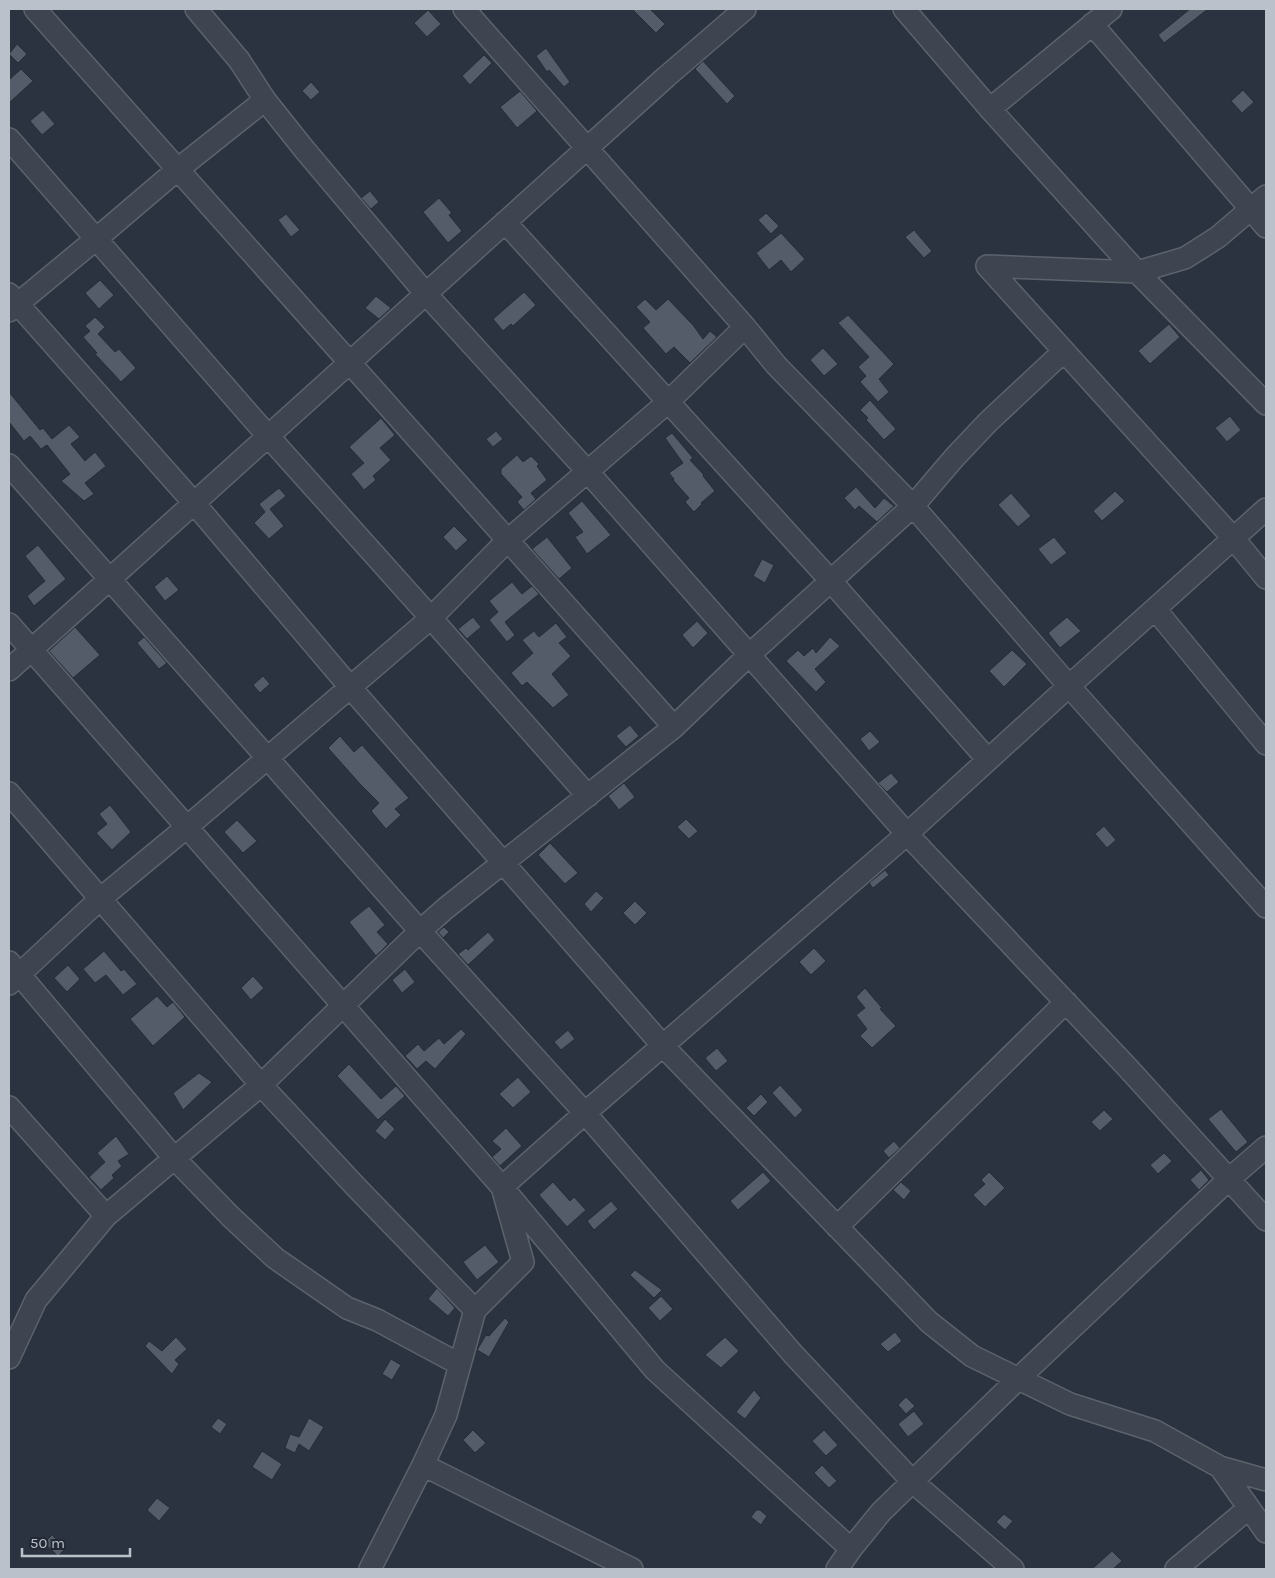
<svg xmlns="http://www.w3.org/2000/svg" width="1275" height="1578" font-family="Karla,sans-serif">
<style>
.building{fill:#545c6a;stroke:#252c37}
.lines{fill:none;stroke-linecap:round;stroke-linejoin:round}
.minor-casing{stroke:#5c636d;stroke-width:24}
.minor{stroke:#3e4550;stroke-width:21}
</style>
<rect width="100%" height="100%" fill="#2a333f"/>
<path class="building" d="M632,9H650L665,24L656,33Z
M1190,9H1208L1164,43L1158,35Z
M428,10L441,24L427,37L414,23Z
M17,44L27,54L18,63L9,54Z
M546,48L570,82L564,87L549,70L547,72L536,56Z
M484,55L492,63L470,85L462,76Z
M703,61L735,96L727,104L695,69Z
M21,69L33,81L9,103V80Z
M311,82L320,92L311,100L302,91Z
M1243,90L1254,102L1242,113L1231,101Z
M520,91L537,111L517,128L500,107Z
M43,110L55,124L42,135L30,121Z
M370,191L379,202L371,209L361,198Z
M439,198L452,213L449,215L462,231L448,243L423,212Z
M766,213L779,226L771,234L758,220Z
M286,214L300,230L291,237L278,220Z
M914,230L932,251L924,258L905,237Z
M781,233L805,259L791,272L781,260L769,270L756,253Z
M100,280L114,295L99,309L85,293Z
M524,292L536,305L513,326L511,324L503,331L493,319Z
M376,296L391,308L379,319L365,308Z
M645,299L656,310L668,299L693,325L703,339L710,331L717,337L690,363L674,347L666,354L643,328L650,322L636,307Z
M848,315L894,364L879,379L889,392L878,402L860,382L866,376L858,367L869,357L838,323Z
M95,317L105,327L98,334L115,352L119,349L136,368L121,382L95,354L97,353L83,337L90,331L85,326Z
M1169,324L1180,337L1150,364L1138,351Z
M823,348L838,364L824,376L810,360Z
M9,392L40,430L43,428L52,439L69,425L80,437L71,444L85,461L95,452L106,466L85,483L94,494L84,501L61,481L70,474L47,445L41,449L30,436L24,441L9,422Z
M870,400L896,429L884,440L866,420L868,418L860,410Z
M1230,416L1241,430L1227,442L1215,428Z
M381,418L395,435L380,448L391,460L373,476L376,480L364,490L351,474L364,463L349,447Z
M496,431L503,439L493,447L486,439Z
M672,433L693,458L690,460L704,475L703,476L715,491L701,503L702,504L694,512L685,502L689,498L673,480L674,479L669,473L683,463L665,438Z
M517,455L523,462L531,456L539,464L537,466L547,480L531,493L536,499L524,510L517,502L522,497L501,474V469Z
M856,487L875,508L884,498L894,506L877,522L859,506L855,510L844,498Z
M279,488L286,496L270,509L284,526L269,539L254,523L265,512L259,504Z
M1115,491L1125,501L1102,521L1093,511Z
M1011,493L1031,516L1018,527L998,505Z
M582,501L611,535L587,554L575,537L583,532L568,513Z
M454,526L468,540L456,551L443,537Z
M547,537L572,568L559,579L532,549Z
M1054,537L1067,553L1051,565L1038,549Z
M38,545L66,579L34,606L27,596L45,581L25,556Z
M762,559L774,565L765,583L753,576Z
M167,576L179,590L165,601L154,587Z
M512,582L522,594L532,586L539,594L505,622L515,635L507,642L489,620L498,612L489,601Z
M473,617L481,627L467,639L458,629Z
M1067,617L1081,631L1060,648L1048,633Z
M697,621L708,633L693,648L682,635Z
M556,623L567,637L559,643L571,656L552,674L569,695L553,708L527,682L522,686L511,673L533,653L522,640L534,631L539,637Z
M75,627L100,655L73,678L49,651Z
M144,637L167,663L159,669L137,643Z
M830,637L840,646L815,669L826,682L816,692L786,661L798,650L804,656L813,648L816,653Z
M1012,650L1027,664L1004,687L989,671Z
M263,676L270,684L260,693L253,685Z
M630,725L639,736L626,747L616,736Z
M870,731L880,742L869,751L860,739Z
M340,736L354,752L362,745L409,798L395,809L401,815L386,829L371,811L379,803L360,784L328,748Z
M891,773L899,782L887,792L878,783Z
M624,783L635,797L619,810L608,796Z
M110,805L131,832L112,850L96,833L107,824L99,814Z
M686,819L698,831L689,839L677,827Z
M237,820L257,841L243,853L224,832Z
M1104,826L1116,840L1107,848L1095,834Z
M550,843L578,873L565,884L538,855Z
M885,870L889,875L873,888L869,883Z
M596,891L604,898L591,912L584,904Z
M635,901L647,913L635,925L623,913Z
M369,906L385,925L377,932L388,944L376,956L349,922Z
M444,927L449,932L443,938L438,932Z
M488,932L495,940L468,965L458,954L466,948L468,950Z
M814,948L826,961L811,975L799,962Z
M104,951L121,971L124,969L137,984L123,995L106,975L95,983L83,969Z
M68,965L80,979L67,992L54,978Z
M405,969L415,982L402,993L392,980Z
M253,976L264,988L251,1000L241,988Z
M865,988L882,1008L880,1009L896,1026L872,1048L860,1036L867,1029L856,1015L865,1008L856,997Z
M157,996L167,1007L173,1002L185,1017L153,1046L130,1019Z
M461,1029L466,1034L435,1069L426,1061L417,1069L405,1056L418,1044L424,1051L439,1038L444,1044Z
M568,1030L575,1039L561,1050L554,1042Z
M717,1048L728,1061L716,1071L705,1058Z
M349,1064L381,1099L396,1086L405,1096L378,1120L337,1076Z
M199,1073L212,1082L183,1110L173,1093Z
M518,1077L531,1092L513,1108L499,1094Z
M780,1085L803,1110L795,1118L772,1093Z
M761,1094L768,1102L754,1116L746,1108Z
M1221,1109L1248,1142L1236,1152L1208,1119Z
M1104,1110L1113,1119L1100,1131L1091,1122Z
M385,1119L395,1129L385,1140L375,1131Z
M506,1128L522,1146L500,1166L492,1157L501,1149L492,1141Z
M116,1136L129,1154L118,1161L122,1166L112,1175L114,1178L101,1190L89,1177L105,1162L97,1153Z
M894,1141L900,1148L889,1158L883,1151Z
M1164,1153L1172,1161L1158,1174L1150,1165Z
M1201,1170L1209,1180L1199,1190L1190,1180Z
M763,1172L771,1181L738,1210L730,1201Z
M989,1172L1005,1188L985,1207L973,1195L985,1184L981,1180Z
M553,1182L570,1201L574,1197L586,1210L567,1227L539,1195Z
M901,1182L911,1191L904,1200L893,1190Z
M611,1201L618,1209L594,1230L587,1221Z
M485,1245L499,1262L477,1280L463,1262Z
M635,1270L662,1290L654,1298L630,1275Z
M437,1288L455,1308L448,1316L428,1299Z
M661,1296L673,1309L660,1321L648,1308Z
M505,1318L509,1322L489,1357L477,1350L486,1335L489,1336Z
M895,1332L902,1341L888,1352L880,1344Z
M176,1337L187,1349L175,1360L179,1364L172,1374L145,1346L149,1341L162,1351Z
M725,1337L739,1351L721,1368L705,1355Z
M391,1359L401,1365L392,1380L382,1374Z
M754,1390L761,1398L745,1419L736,1412Z
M906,1397L915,1406L906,1414L898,1405Z
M914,1411L924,1424L908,1437L898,1424Z
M218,1418L227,1424L220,1434L211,1427Z
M309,1418L324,1427L309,1451L299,1444L295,1453L285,1448L290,1434L299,1437Z
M473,1430L486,1443L475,1453L463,1440Z
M824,1430L838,1445L826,1456L812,1441Z
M262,1451L282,1464L272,1480L252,1467Z
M822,1465L837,1481L829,1488L814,1473Z
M157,1498L170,1508L159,1521L147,1510Z
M756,1510H760L767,1516L761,1525L751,1517Z
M1004,1514L1013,1521L1005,1530L996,1522Z
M52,1535L66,1548L58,1556L44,1543Z
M1112,1551L1122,1561L1113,1569H1092Z"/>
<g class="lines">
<g class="minor-casing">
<path id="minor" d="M35,9L674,727
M196,9L239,60L265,100L304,149L426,294L588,472L907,834L1127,1067L1266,1220
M464,9L745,327L776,365L913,506L1069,686L1266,907
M904,9L990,109L1137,272L1266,404
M1092,24L1266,227
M990,109L1111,9
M9,139L268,436L431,618L588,796
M505,222L830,580L988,760
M987,266L1234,539L1266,578
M987,266L1137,272L1185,258L1218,237L1266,196
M9,294L194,503L350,687L663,1046L929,1322L972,1356L1070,1404L1155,1431L1220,1467L1266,1480
M9,311L96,239L177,170L265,100
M9,465L420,931L585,1113L793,1354L913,1482L1013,1569
M1155,609L1266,744
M9,624L502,1187L655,1370L851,1549
M9,670L666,77L745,9
M9,793L261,1085L357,1188L475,1310
M9,962L174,1158L230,1216L275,1258L347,1308L377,1320L459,1364
M9,984L100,899L187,827L431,618L508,540L668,402L745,327
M9,1107L106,1216
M837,1227L1066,1002
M9,1358L36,1300L106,1216L261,1085L420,931L446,908L674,727L749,655L913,506L954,458L988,422L1064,351
M423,1465L632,1569
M1220,1467L1266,1532
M370,1569L423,1465L446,1415L475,1310L523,1262L502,1187L585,1113L907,834L1069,686L1266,509
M837,1569L851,1549L881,1512L1019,1378L1228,1180L1266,1147
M1176,1569L1249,1508"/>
</g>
<use href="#minor" class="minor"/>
</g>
<rect width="1275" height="1578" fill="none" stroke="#bbc1ca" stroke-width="20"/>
<path d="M22 1548v8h108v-8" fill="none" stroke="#bbc1ca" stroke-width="2.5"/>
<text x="30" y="1548" font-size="15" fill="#bbc1ca" stroke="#232a35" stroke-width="4" paint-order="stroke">50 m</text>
</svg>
